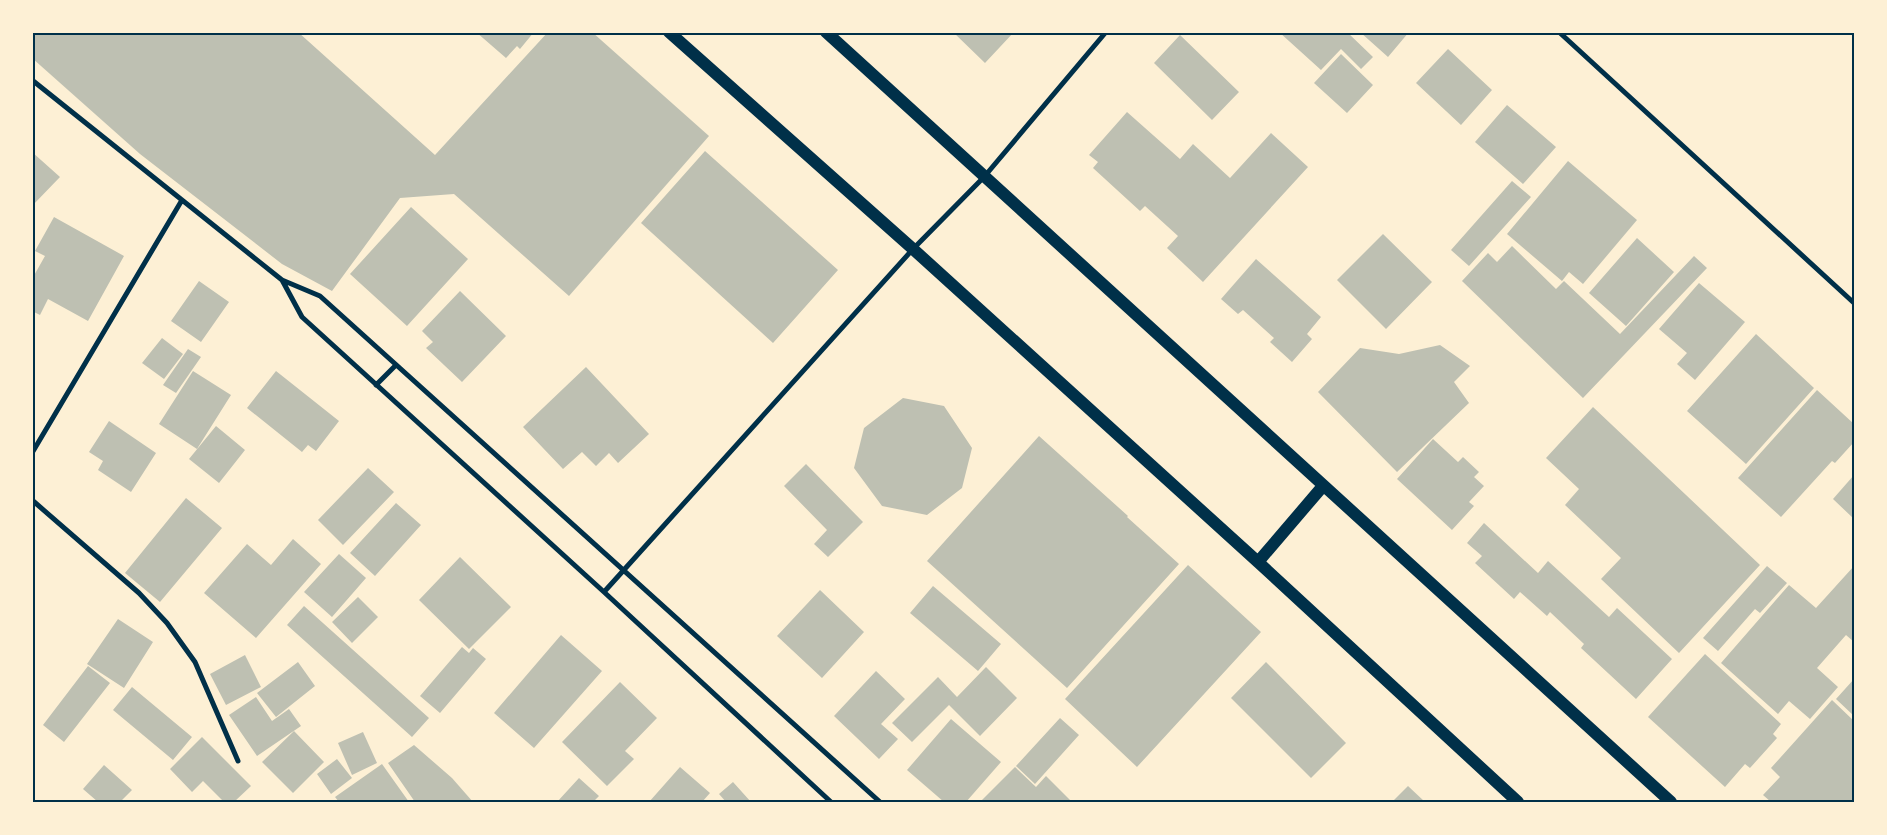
<svg xmlns="http://www.w3.org/2000/svg" width="1887" height="835" font-family="'Space Grotesk',sans-serif">
<style>
.building{fill:#bec0b2}
.lines{fill:none;stroke-linecap:round;stroke-linejoin:round}
.minor{stroke:#003049;stroke-width:5}
.primary{stroke:#003049;stroke-width:12}
.neatline{fill:none;stroke:#003049;stroke-width:2}
</style>
<rect width="100%" height="100%" fill="#fdf0d5"/>
<path class="building" d="M32,32H298L435,155L548,32H592L709,136L569,296L454,194L400,198L332,291L282,264L140,154L32,58Z
M476,32H534L520,49L517,46L506,58Z
M953,32H1014L985,63Z
M1279,32H1347L1373,57L1361,69L1341,49L1321,70Z
M1360,32H1409L1388,57Z
M1180,35L1239,92L1212,120L1154,63Z
M1448,49L1492,90L1461,125L1416,83Z
M1341,54L1373,85L1347,113L1314,83Z
M1507,105L1556,147L1523,184L1475,142Z
M1127,112L1180,159L1193,144L1230,178L1271,133L1308,167L1203,282L1167,248L1178,236L1145,206L1140,211L1093,168L1098,162L1089,155Z
M705,151L838,270L773,343L641,223Z
M32,152L60,177L32,206Z
M1568,161L1637,220L1583,284L1569,272L1562,281L1507,234Z
M1512,181L1531,197L1469,266L1451,250Z
M411,207L468,259L407,326L350,274Z
M54,217L124,256L88,321L48,299L40,315L32,311V279L45,256L35,251Z
M1383,234L1432,282L1386,329L1337,280Z
M1637,238L1674,272L1626,326L1589,293Z
M1512,246L1556,289L1564,281L1620,334L1694,256L1707,268L1583,398L1462,281L1488,253L1497,262Z
M1256,259L1321,317L1307,334L1312,339L1292,362L1270,342L1274,338L1243,310L1238,314L1221,299Z
M199,281L229,302L201,342L171,321Z
M1699,283L1745,322L1695,380L1677,364L1687,353L1659,329Z
M460,291L506,336L462,382L426,348L433,342L422,331Z
M1756,334L1814,388L1746,464L1687,411Z
M162,338L183,354L164,379L142,363Z
M1440,345L1470,366L1454,382L1469,403L1397,472L1318,392L1360,348L1399,354Z
M188,349L201,357L176,393L163,385Z
M586,367L649,434L618,463L609,453L596,466L582,452L563,469L523,427Z
M193,371L231,395L197,449L159,424Z
M276,371L339,421L316,451L308,445L302,452L247,408Z
M1817,390L1854,424V442L1835,463L1832,461L1781,517L1738,478Z
M903,398L944,406L972,448L962,488L927,515L882,506L854,468L864,428Z
M1593,407L1760,565L1679,653L1601,579L1621,558L1565,505L1579,489L1546,458Z
M109,421L156,453L131,492L98,470L103,461L89,452Z
M216,426L245,450L219,483L189,459Z
M1039,436L1128,516L1127,517L1179,564L1067,688L927,561Z
M1433,439L1458,462L1463,457L1479,472L1474,477L1484,486L1469,502L1474,506L1452,530L1397,479Z
M806,464L863,522L828,557L814,544L827,530L784,486Z
M368,468L394,492L343,545L318,520Z
M1854,475V519L1833,499Z
M186,498L222,528L160,602L125,573Z
M396,503L421,525L375,576L350,553Z
M1484,523L1538,573L1548,561L1609,617L1617,608L1672,659L1636,699L1581,648L1584,644L1550,612L1547,616L1520,592L1514,599L1475,563L1482,556L1467,543Z
M293,539L321,564L256,638L204,593L247,544L271,565Z
M339,554L366,578L332,617L304,592Z
M460,557L511,607L469,649L419,600Z
M1188,565L1261,632L1137,767L1065,699Z
M1767,566L1787,583L1760,613L1755,609L1718,651L1703,638Z
M1854,566V642L1846,635L1817,668L1838,687L1810,719L1789,701L1778,714L1721,663L1789,585L1816,608Z
M933,586L1001,644L978,671L910,613Z
M820,590L864,632L822,678L777,636Z
M358,597L378,617L352,643L332,622Z
M304,606L429,718L412,737L287,625Z
M118,619L153,642L124,688L87,664Z
M561,635L602,671L534,748L494,713Z
M462,647L469,653L473,648L486,659L440,713L420,696Z
M1705,654L1781,724L1773,734L1777,738L1750,768L1745,764L1725,787L1648,717Z
M245,655L261,687L226,705L210,674Z
M298,662L315,686L276,717L257,693Z
M1266,662L1346,743L1311,778L1231,698Z
M88,666L110,683L64,742L43,725Z
M986,667L1017,698L980,736L949,705L912,742L892,723L938,677L957,697Z
M876,671L905,699L881,724L898,739L879,759L834,716Z
M1854,679V716L1836,699Z
M620,682L657,718L625,751L634,759L607,786L562,742Z
M132,687L192,737L173,760L113,710Z
M256,697L272,721L289,709L301,726L257,756L229,715Z
M1832,700L1854,721V802H1771L1763,795L1780,777L1771,768Z
M1060,718L1079,735L1035,784L1016,766Z
M951,719L1001,762L966,802H944L907,770Z
M294,731L324,762L293,793L262,762Z
M363,732L377,763L352,775L338,743Z
M202,737L251,786L234,802H224L203,781L192,792L170,769Z
M414,745L452,778L473,802H415L388,763Z
M337,759L352,778L331,794L317,774Z
M382,764L409,802H339L335,797Z
M104,765L132,790L120,802H98L83,789Z
M680,767L710,793L702,802H649Z
M1015,767L1036,787L1046,776L1072,802H980Z
M579,778L599,796L593,802H557Z
M733,782L751,802H726L719,794Z
M1408,786L1425,802H1392Z"/>
<g class="lines">
<path class="minor" d="M1559,32L1854,303
M32,80L282,280L320,296L880,802
M282,280L302,317L604,592L831,802
M376,385L396,365
M32,453L182,200
M32,500L139,593L167,623L195,662L238,761
M604,592L913,249L984,177L1106,32"/>
<path class="primary" d="M669,32L913,249L1258,562L1518,802
M826,32L1671,802
M1258,562L1323,486"/>
</g>
<rect width="1887" height="835" fill="none" stroke="#fdf0d5" stroke-width="68"/>
<rect x="34" y="34" width="1819" height="767" class="neatline"/>
</svg>
